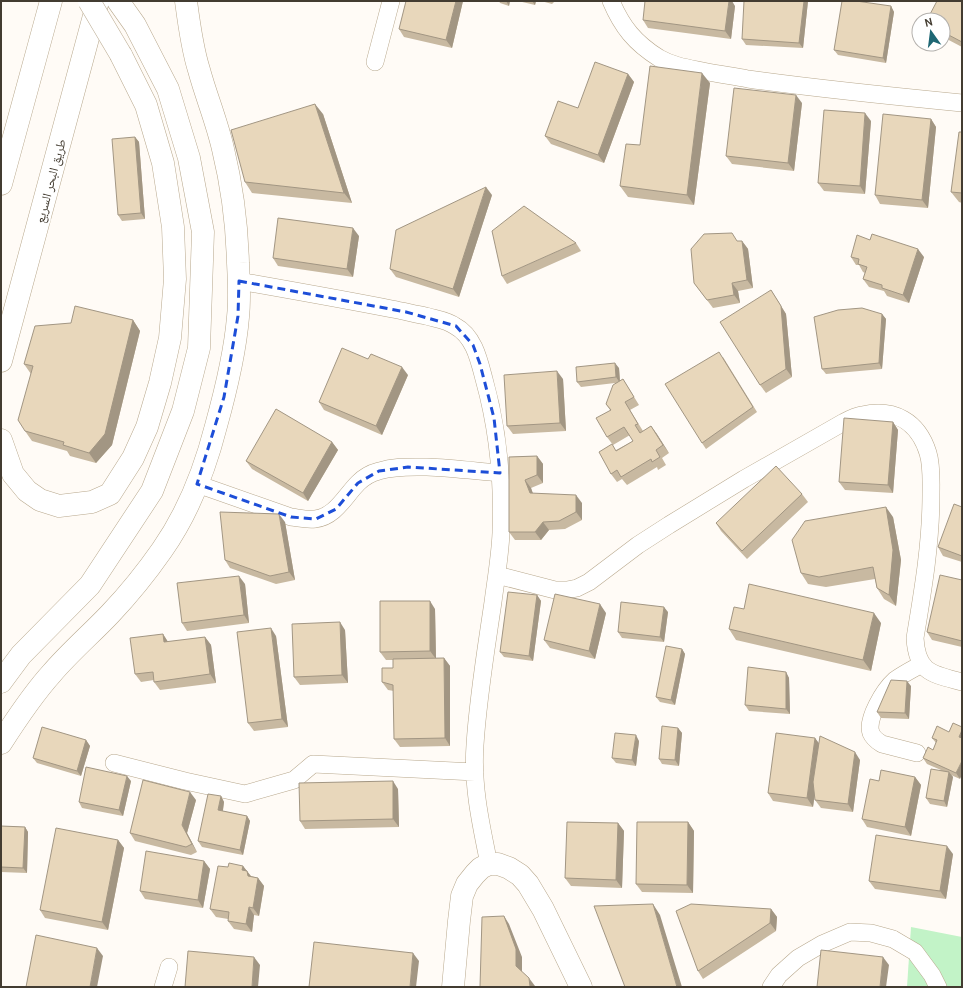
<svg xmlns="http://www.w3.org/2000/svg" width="963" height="988" font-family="Cabin,'Noto Naskh Arabic',sans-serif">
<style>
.green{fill:#c2f3c7}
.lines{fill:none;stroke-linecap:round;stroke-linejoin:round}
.street-casing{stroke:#b8a88d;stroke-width:18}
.secondary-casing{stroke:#b8a88d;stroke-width:23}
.highway-casing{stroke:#b8a88d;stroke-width:23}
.street{stroke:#fff;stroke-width:17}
.secondary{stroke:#fff;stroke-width:22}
.highway{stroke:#fff;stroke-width:22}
.highway-bridge-casing{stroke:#b8a88d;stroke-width:23;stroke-linecap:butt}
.highway-bridge{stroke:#fff;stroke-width:22}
.wall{fill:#c8b9a1}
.shaded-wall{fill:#a29683}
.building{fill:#e8d7bb;stroke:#a29683}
.marked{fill:none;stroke:#1d4ed8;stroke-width:3;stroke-dasharray:8 5;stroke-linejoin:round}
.labels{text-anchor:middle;stroke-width:4;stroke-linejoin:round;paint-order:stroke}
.street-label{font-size:13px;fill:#433c31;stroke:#fff}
</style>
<rect width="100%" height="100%" fill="#fffbf6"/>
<path class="green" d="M911,927L962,937V987H907Z"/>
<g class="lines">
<g class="street-casing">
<path id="street" d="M611,1C622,27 635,43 659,58C673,66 688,68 703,71C718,74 732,76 748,79C819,89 890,96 962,103
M375,62L391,1
M239,281C290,290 341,299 392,309C403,311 415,314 426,316C436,319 447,320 455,326C474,336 479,360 484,379C498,429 503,481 501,533C500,556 496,579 493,602C486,650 478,697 475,745C472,785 481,825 489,864
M197,484L291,517C299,518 307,520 315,519C335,517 345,496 358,483C364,477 371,473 379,471C395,466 411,467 427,467C452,468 476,471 500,473
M497,575L555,590H567L577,588L589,582L638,545L669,525L744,479L844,422C850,419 856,416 862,415C894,408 918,421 928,453C932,466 931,481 931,495C931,543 923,590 915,638C917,673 932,674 962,682
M917,753L882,744C877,741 873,738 871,733C866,719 884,690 895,680C903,674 913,669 922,664
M114,763L185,781L245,794L294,780L313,764L475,772
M163,987L169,967
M771,987L779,975L798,958L822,944L850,932L871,933L893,939L915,952L932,975L938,987"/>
</g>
<g class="secondary-casing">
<path id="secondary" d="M1,743C17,718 33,694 52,673C70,652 91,634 110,614C129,594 146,573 162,550C188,513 205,469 216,426C226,390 235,354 238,317C240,299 239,281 238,263C237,225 232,186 223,149C217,122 206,96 199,70C192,48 189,24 186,1
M453,987L459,921L462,896L467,884L475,874L481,868L489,864H498L509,868L520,875L528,884L543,909L581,987"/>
</g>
<g class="highway-casing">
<path id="highway" d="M1,184L45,23L51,1
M1,361L98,1
M1,440L13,474L27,491L40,500L59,506L92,502L110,494L133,458L147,427L160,383L170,338L175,279L173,227L163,163L146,105L121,55
M1,682L21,655L90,585L152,491L183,411L199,348L203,232L189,158L168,89L135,25L118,1"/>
</g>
<use href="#street" class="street"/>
<use href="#secondary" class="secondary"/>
<use href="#highway" class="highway"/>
<g class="highway-bridge-casing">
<path id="highway-bridge" d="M89,1L121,55"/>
</g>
<use href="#highway-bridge" class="highway-bridge"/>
</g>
<path class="wall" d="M463,1L452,48L404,37L399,29Z
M499,1H510L509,6L500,3Z
M518,1H536L535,5Z
M541,1H555L552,4Z
M808,1L803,48L746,45L742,39Z
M962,1V47L943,37V20Z
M735,6L731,39L648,28L643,20Z
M891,6L894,12L886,63L838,55L834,50Z
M628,74L634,82L604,163L551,144L545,136L578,108Z
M710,83L694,205L628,197L620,186L640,145Z
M802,103L794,171L732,164L726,156Z
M323,114L352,203L252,193L245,182Z
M931,119L936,127L928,208L880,204L875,195Z
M871,121L865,194L824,191L818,183Z
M962,132V203L959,202L951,192Z
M135,137L139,142L145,219L122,221L118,215Z
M492,195L459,297L396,277L390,269Z
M359,236L353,277L278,266L273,258Z
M737,241H742L748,249L753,288L738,291L740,303L713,308L694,283Z
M576,243L581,251L507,284L502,276Z
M851,257H924L909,303L887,296L884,291L869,287L863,279L865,273L863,272L859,265H856Z
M776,298L786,314L792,377L766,393L760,385Z
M882,314L886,319L882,369L826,374L822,369Z
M133,320L140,331L112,445L96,463L70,456L67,451L32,441L25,431L31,374L24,364Z
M723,357L757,412L706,449L702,443Z
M619,368L620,381L623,379L639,405L630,410L643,431L651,426L669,453L662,458L666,465L658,470L657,467L627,485L622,479L617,482L611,474L616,450L633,441L630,435L613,445L607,437L610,410L606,404L615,383L581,387L577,382Z
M408,375L382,435L324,410L319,402Z
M563,379L566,431L513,434L507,426Z
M893,422L898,430L893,493L845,490L839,482Z
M332,442L338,450L308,501L252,469L246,461Z
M537,456L543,464V483L531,488L533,494L582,503V520L565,529L549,530L541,540H515L509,532V457Z
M802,494L808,502L747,559L721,531L716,523Z
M962,507V562L943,556L938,547Z
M893,517L901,560L896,606L884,599L877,588L875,579L826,587L808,584L801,573Z
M285,522L295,580L276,584L230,568L225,560Z
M962,580V647L932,640L927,632Z
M245,584L249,623L187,631L182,623Z
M537,595L541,601L533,661L504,657L500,652Z
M435,609L436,658H444L450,666V746L400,747L394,739V691L388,690L382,682L393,668V660H386L380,652Z
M744,609L881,623L871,671L736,640L729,629Z
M668,612L664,642L622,638L618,632Z
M606,613L595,659L550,648L544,640Z
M345,630L348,683L300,685L294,677Z
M163,634L168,642L205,637L211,645L216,683L160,690L154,682V680L141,682L135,674Z
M276,636L288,727L254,731L248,723Z
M682,649L685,654L675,705L660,702L656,697Z
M786,672L789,678L790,714L749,711L745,705Z
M911,686L909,719L881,718L877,712Z
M678,728L682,733L679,766L662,764L659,759Z
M949,732L960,779L951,775L953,777L947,807L930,804L926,798L941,770L927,764L923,758L933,750L936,743L932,738Z
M815,738L819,744L860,760L853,812L821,808L815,800V795L813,807L773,801L768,793Z
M86,740L90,746L81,776L37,763L33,758Z
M639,741L636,766L616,763L612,758Z
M915,777L921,785L911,836L867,827L862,819L879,781Z
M131,781L123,816L82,808L79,802Z
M398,789L399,827L305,829L300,821Z
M221,796L224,802L223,811L247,816L250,821L243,855L202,847L198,841Z
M196,800L187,833L197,852L191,855L135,841L130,833Z
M688,822L694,831L693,893L642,892L636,884Z
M618,823L624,831L622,888L571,886L565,878Z
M1,826L25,827L28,832L27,873L1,872Z
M118,840L124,848L108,930L45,918L40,910Z
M953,854L946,899L875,889L869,881Z
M204,861L210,869L203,908L145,899L140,891Z
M243,866L251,876L258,878L264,886L259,916L254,915L252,932L234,929L228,921V919L216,917L210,909L228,867Z
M771,909L777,917L776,931L703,979L698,971Z"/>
<path class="shaded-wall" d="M456,1H463L452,48L446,40Z
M506,1H510L509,6Z
M532,1H536L535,5Z
M729,1H732L735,6L731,39L725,31Z
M804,1H808L803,48L799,43Z
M891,6L894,12L886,63L883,58Z
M702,73L710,83L694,205L687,195Z
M628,74L634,82L604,163L598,155Z
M796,95L802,103L794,171L788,163Z
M315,104L323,114L352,203L344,193Z
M865,113L871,121L865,194L860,186Z
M931,119L936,127L928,208L922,200Z
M135,137L139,142L145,219L141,213Z
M486,187L492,195L459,297L453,289Z
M353,228L359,236L353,277L347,269Z
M742,241L748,249L753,288L747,280Z
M918,249L924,257L909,303L903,295Z
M732,283L738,291L740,303L734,295Z
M771,290L786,314L792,377L786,369Z
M882,314L886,319L882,369L879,363Z
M133,320L140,331L112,445L96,463L89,453Z
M615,363L619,368L620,383L616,377Z
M402,367L408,375L382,435L376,426Z
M557,371L563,379L566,431L560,423Z
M893,422L898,430L893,493L888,485Z
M651,426L657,434L669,453L663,445Z
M332,442L338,450L308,501L303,493Z
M537,456L543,464V483L537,475Z
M525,480L531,488L536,502L530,493Z
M576,495L582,503V520L576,512Z
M886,507L893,517L901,560L896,606L889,595Z
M279,514L285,522L295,580L289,572Z
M543,522L549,530L541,540L535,532Z
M239,576L245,584L249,623L244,615Z
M537,595L541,601L533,661L529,656Z
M430,601L435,609L436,659L430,651Z
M600,604L606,613L595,659L589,651Z
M664,607L668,612L664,642L660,637Z
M874,613L881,623L871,671L863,660Z
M340,622L345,630L348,683L342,675Z
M271,628L276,636L288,727L282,719Z
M163,634L168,642H164Z
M205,637L211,645L216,683L210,674Z
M682,649L685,654L675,705L671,700Z
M444,658L450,666V746L445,738Z
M786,672L789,678L790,714L786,709Z
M907,681L911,686L909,719L905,713Z
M678,728L682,733L679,766L675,760Z
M962,730V741L959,737Z
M636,735L639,741L636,766L632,760Z
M815,738L821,746L813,807L807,798Z
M86,740L90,746L81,776L77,771Z
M855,752L860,760L853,812L848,804Z
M962,761V775L960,779L956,773Z
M949,772L953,777L947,807L944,801Z
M127,776L131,781L123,816L119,810Z
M915,777L921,785L911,836L905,827Z
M393,781L398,789L399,827L393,819Z
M190,792L196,800L187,833L197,852L192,844L182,825Z
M221,796L224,802L222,816L218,810Z
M247,816L250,821L243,855L240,850Z
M688,822L694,831L693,893L687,885Z
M618,823L624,831L622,888L616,880Z
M25,827L28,832L27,873L23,868Z
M118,840L124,848L108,930L102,922Z
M947,846L953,854L946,899L940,891Z
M204,861L210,869L203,908L198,900Z
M243,866L253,879L254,884L242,870Z
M258,878L264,886L259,916L253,908Z
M653,904L660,915L682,987H677Z
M249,907L254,915L252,932L246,924Z
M771,909L777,917L776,931L770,923Z
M504,916L509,924L522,957V974L516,966Z
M97,948L103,956L97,987H90Z
M413,953L419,961L416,987H410Z
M254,957L260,965L258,987H252Z
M883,957L889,965L886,987H880Z
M529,978L535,986V987H530Z"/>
<path class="building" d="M406,1H456L446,40L399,29Z
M645,1H729L725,31L643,20Z
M744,1H804L799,43L742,39Z
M842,1H856L891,6L883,58L834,50Z
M937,1H962V42L943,32V20H927Z
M595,62L628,74L598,155L545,136L558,101L578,108Z
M650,66L702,73L687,195L620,186L626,144L640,145Z
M734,88L796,95L788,163L726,156Z
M315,104L344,193L245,182L231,130Z
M824,110L865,113L860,186L818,183Z
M883,114L931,119L922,200L875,195Z
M959,132H962V193L951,192Z
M135,137L141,213L118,215L112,139Z
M486,187L453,289L390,269L396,230Z
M524,206L576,243L502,276L492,231Z
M278,218L353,228L347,269L273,258Z
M732,233L737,241H742L747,280L732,283L734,295L707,300L694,283L691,249L704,234Z
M872,234L918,249L903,295L882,288V285L863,279L867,267L858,264L859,259L851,257L857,235L870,240Z
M771,290L781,306L786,369L760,385L720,322Z
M75,306L133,320L105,434L89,453L63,445L64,442L25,431L18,420L33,366L24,364L35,326L71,323Z
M862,308L882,314L879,363L822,369L814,317L838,310Z
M342,348L368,359L371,354L402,367L376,426L319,402Z
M719,352L753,407L702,443L665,384Z
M615,363L616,377L577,382L576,367Z
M557,371L560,423L507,426L504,375Z
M623,379L634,397L625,402L638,424L635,425L640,433L651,426L663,445L656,450L660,457L652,462L651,459L621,477L617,470L611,474L599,452L612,444L616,451L633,441L624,427L607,437L596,418L611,410L606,404L613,385Z
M276,409L332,442L303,493L246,461Z
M844,418L893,422L888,485L839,482Z
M537,456V475L525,480L530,493L576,495V512L559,521L543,522L535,532H509V457Z
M776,466L802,494L742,551L716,523Z
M954,504L962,507V556L938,547Z
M886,507L893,550L889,595L877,588L873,567L819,577L801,573L792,540L805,521Z
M220,512L279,514L289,572L270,576L225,560Z
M940,575L962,580V641L927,632Z
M239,576L244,615L182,623L177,583Z
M749,584L874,613L863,660L729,629L734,607L744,609Z
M508,592L537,595L529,656L500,652Z
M555,594L600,604L589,651L544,640Z
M380,601H430V651L380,652Z
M621,602L664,607L660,637L618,632Z
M340,622L342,675L294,677L292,624Z
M271,628L282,719L248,723L237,632Z
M163,634L164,642L205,637L210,674L154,682L153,672L135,674L130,638Z
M666,646L682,649L671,700L656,697Z
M444,658L445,738L394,739L393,685L382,682V668H393V659Z
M748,667L786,672V709L745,705Z
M891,680L907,681L905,713L877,712Z
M953,723L962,727V730L959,737L962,738V761L956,773L923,758L928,747L933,750L937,740L932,738L937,726L949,732Z
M662,726L678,728L675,760L659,759Z
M42,727L86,740L77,771L33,758Z
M615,733L636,735L632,760L612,758Z
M776,733L815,738L807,798L768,793Z
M820,736L855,752L848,804L815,800L813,782Z
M86,767L127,776L119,810L79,802Z
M931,769L949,772L944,801L926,798Z
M881,770L915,777L905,827L862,819L870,779L879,781Z
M143,780L190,792L182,825L192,844L186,847L130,833Z
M393,781V819L300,821L299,783Z
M208,794L221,796L218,810L247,816L240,850L198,841Z
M567,822L618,823L616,880L565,878Z
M637,822H688L687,885L636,884Z
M1,826L25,827L23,868L1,867Z
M56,828L118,840L102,922L40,910Z
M876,835L947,846L940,891L869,881Z
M146,851L204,861L198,900L140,891Z
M229,863L243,866L242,870L247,871L248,876L258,878L253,908L249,907L246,924L228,921L229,912L210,909L218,866L228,867Z
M653,904L677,987H625L594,906Z
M691,904L771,909L770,923L698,971L676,911Z
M504,916L516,949V966L529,978L530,987H480L482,917Z
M36,935L97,948L90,987H26Z
M314,942L413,953L410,987H309Z
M821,950L883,957L880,987H817Z
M188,951L254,957L252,987H185Z"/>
<path class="marked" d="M239,281L406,312L456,326L473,345L480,364L494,418L500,473L408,467L379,471L358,483L336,509L316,519L291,517L197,484L224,397L238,316Z"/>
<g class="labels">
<g class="street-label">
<text transform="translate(50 181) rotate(-75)" y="5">طريق البحر السريع</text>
</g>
</g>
<rect width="963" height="988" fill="none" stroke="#433c31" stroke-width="4"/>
<g transform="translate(931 32) rotate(346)"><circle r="19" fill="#ffffff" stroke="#b4b1ad"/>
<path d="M0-3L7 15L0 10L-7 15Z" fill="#1e6774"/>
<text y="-6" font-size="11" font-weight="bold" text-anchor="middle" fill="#433c31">N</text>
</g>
</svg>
